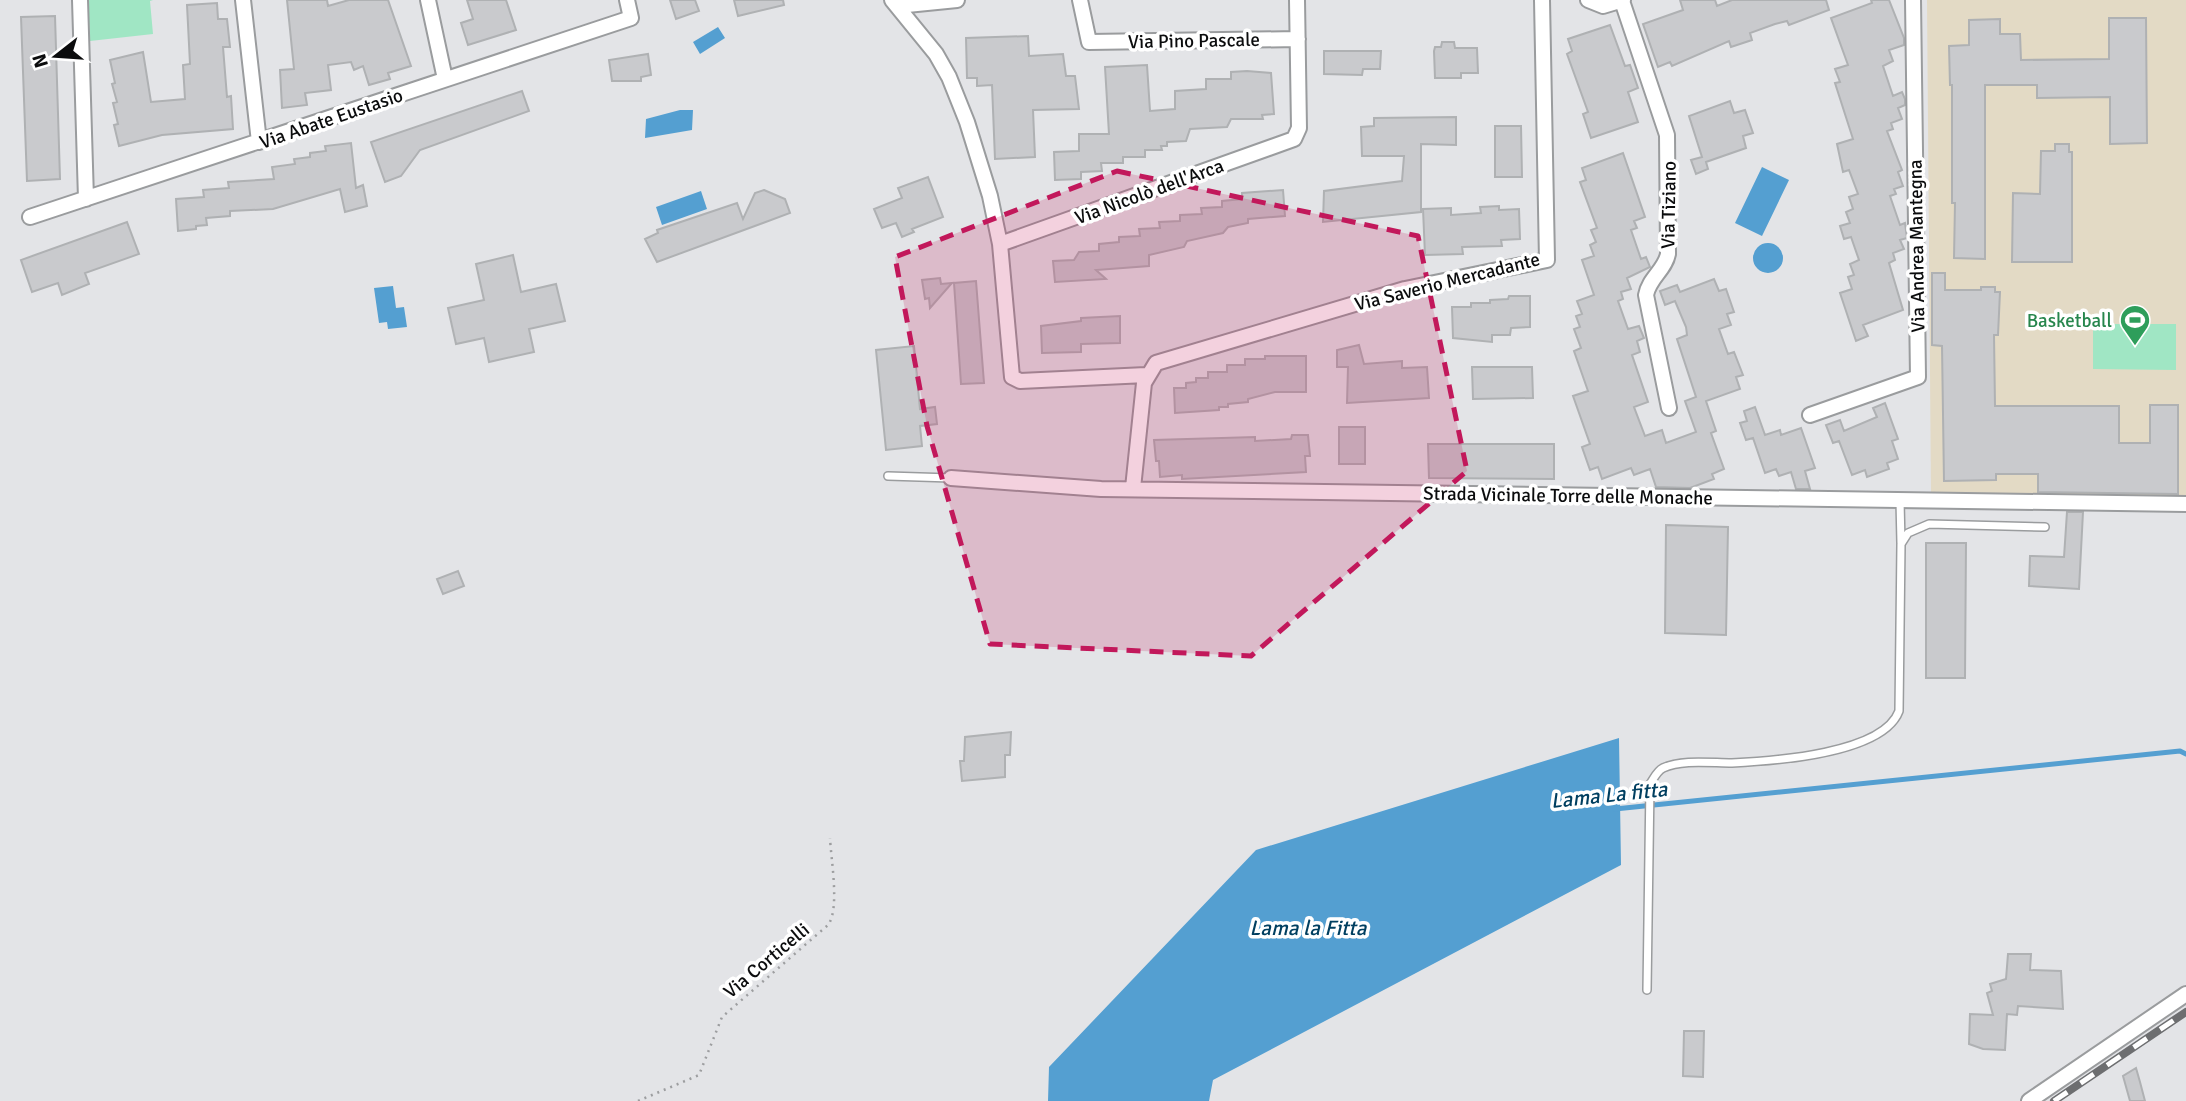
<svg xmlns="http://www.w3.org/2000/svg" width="2186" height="1101" font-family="Signika,sans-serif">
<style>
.education{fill:#e3dac5}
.green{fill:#a0e6c4}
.water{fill:#549fd1}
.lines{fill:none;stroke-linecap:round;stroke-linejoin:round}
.stream{stroke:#549fd1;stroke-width:5}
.building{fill:#c9cacd;stroke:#afb1b3;stroke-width:2}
.lane-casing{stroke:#9a9c9e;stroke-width:10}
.street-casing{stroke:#9a9c9e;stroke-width:18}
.path{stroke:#9d9ea0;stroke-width:2.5;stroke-dasharray:2 5;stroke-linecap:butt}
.lane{stroke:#fff;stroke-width:7}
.street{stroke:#fff;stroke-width:14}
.rail-casing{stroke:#6d6e70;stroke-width:8}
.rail{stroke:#fff;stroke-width:5;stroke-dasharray:16;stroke-linecap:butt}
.marked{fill:#c2185b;fill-opacity:0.2;stroke:#c2185b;stroke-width:5;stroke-dasharray:14 9;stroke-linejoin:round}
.labels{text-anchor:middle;stroke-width:7;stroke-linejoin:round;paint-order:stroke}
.street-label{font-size:19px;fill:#0b0c0d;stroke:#fff}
.leisure-label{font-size:19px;fill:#27864d;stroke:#fff;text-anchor:end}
.water-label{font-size:21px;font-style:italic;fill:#003f60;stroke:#fff}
</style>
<rect width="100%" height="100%" fill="#e3e4e7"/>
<path class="education" d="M1927,0H2186V497L1931,495Z"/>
<path class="green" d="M88,0H153L150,1L153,34L90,41Z
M2093,324H2176V370L2093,369Z"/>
<path class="water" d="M718,27L725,38L700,54L693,42Z
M680,110H693L692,130L645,138L646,119Z
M1762,167L1789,180L1762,236L1735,223Z
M701,191L707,209L662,225L656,207Z
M1753 258a15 15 0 1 1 30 0a15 15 0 1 1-30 0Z
M393,286L396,308L404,307L407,327L388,329L387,322L379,323L374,288Z
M1619,738L1621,865L1213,1080L1209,1101H1048L1049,1067L1256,850Z"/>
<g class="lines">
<path class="stream" d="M1615,809L2180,751L2186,754"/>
</g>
<path class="building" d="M287,0H327L328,6L349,0H388L411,66L388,73L390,79L369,85L363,66L354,70L351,62L328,65L331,90L305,93L307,105L282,108L280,70L294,69Z
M467,0H506L516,30L468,45L461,23L473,19Z
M670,0H695L699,11L676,19Z
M734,0H783L784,5L738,16Z
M1680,0H1715L1717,6L1732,0H1826L1829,10L1789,25L1787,21L1775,24L1750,33L1752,40L1731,47L1729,41L1672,66L1670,62L1658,67L1643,24L1683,10Z
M1871,0H1889L1904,38V45L1889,50L1893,61L1883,66L1893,96L1902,92L1905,99V105L1898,108L1902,119L1891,123L1893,129L1887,131L1902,170L1898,172L1903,186L1894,189L1896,194L1890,196L1900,225L1905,223L1907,238L1900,240L1904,249L1893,253L1895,260L1889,263L1903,310L1863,325L1868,336L1856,341L1840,293L1852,289L1848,277L1854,275L1850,264L1859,260L1851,237L1844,239L1840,226L1850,223L1846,212L1853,209L1849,197L1858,194L1849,170L1843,172L1837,144L1853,139L1835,83L1840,82L1835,69L1848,65L1831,18L1872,3Z
M217,3L218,19H227L230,47H223L227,97L231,96L233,129L162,135L119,146L114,125L118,124L113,103L117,102L112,84L115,83L110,60L143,52L151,102L185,99L183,65L190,64L187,5Z
M55,16L60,179L27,181L21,17Z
M2109,18H2146L2147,143L2110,144V97L2037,98V85H1985V259L1954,258L1955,203H1952V85H1950L1949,46L1969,45V20L2000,19V34H2020L2021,60L2109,59Z
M1610,25L1625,66L1630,65L1638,88L1628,92L1638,122L1591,138L1583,114L1588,112L1567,54L1572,51L1568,39Z
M1028,36L1029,56L1063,54L1066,76H1075L1079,109L1033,110L1035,157L995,159L992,85L977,86V78H967L966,38Z
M1442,42H1454L1455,48H1477L1478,73H1461V78H1435L1434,51L1435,47H1441Z
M1324,51H1381L1380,69H1363L1362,75L1324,74Z
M648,54L651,75L641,77V81H612L609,60Z
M1147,65L1150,111L1175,109V91L1206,89V79H1231V72L1247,71L1271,73L1274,114L1262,115L1263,119H1231L1227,127L1190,129L1186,141L1167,142V146H1161L1162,150H1145V157H1123V163H1101L1102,171L1081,172V179L1055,180L1054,152L1079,151V134H1109L1105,67Z
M522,91L529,111L420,150L401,176L385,182L371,142Z
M1730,101L1734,113L1745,110L1753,133L1743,136L1746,148L1706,162L1708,169L1696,174L1691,160L1702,157L1689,116Z
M1456,117V145L1421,144V212L1323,222L1324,191L1402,181L1404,156H1362L1361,127L1374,126V118Z
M1495,126H1521L1522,177H1495Z
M351,143L356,188L363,185L367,206L345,212L340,189L273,209L230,211V216L206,218L207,225L196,226V229L178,231L176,199L204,197L203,190L229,188L228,182L274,179L272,167L295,164L294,159L310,157V153L326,151L325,146Z
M2055,144H2069V152H2072V262H2012L2013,193L2040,194L2041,151H2055Z
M1623,153L1645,217L1634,221L1637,228L1631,230L1641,259L1646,257L1650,267L1627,278L1631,289L1621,292L1623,299L1618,301L1628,329L1639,326L1644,338L1637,341L1640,352L1632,355L1648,402L1634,407L1645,436L1662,430L1666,443L1696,432L1685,401L1696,397L1677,339L1687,335L1686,327L1675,301L1665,305L1660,291L1677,285L1680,292L1714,279L1719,291L1726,289L1734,312L1727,314L1731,325L1719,329L1728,354L1734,352L1743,375L1736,377L1740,389L1706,401L1716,431L1711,433L1724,469L1712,474L1714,479L1690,488L1656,487L1650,469L1634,475L1631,468L1602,479L1598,467L1590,470L1582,447L1590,444L1573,396L1588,391L1574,351L1581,348L1574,329L1580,327L1576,316L1582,314L1577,301L1594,295L1582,260L1594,256L1590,245L1596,242L1591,230L1597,228L1580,182L1586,180L1582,168Z
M928,177L943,217L912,229L914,232L902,237L896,223L882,228L874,209L902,198L898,188Z
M764,190L785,199L790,213L657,262L645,239L658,233L657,230L737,203L743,219L755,193Z
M1283,190L1285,216L1248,219V223L1228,227L1223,233L1187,241L1184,247L1149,255V266L1096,270L1106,279L1055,282L1053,261L1074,260L1079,252L1099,251V244L1119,242V237L1140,236L1139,229L1160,228L1159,222L1180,221V215L1202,214L1201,208L1222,207V201L1242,199V193Z
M1499,206V210L1519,209L1520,239L1501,240L1502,246L1462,247L1463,254L1425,255L1423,209L1451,208V215L1481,213L1480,207Z
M127,222L139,254L85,273L89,284L62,295L58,283L32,292L21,260Z
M513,255L521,292L556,284L565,321L529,329L534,352L489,362L484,338L456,344L448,308L484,300L476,264Z
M1932,273H1945V290H1981V287H1995V292H2000L1998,335H1994L1995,406H2119V443H2150V405H2178V494L2038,492V474H1996V480L1944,481L1942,346L1932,345Z
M940,278L941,284L952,283L930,308L929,298L925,299L922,280Z
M976,281L984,383L961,384L954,283Z
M1509,296H1530V327L1511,328L1510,335H1492V342L1453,338L1452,307H1471V303H1490V300L1508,299Z
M1120,316V343L1081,344V352L1042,353L1041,326L1081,321V318Z
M1359,345L1364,364L1402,361V368L1427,367L1429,398L1347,403L1348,367H1337V350Z
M914,346L920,409L935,407L937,424L920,426L922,446L886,450L876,350Z
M1265,356H1306V392H1275L1248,399V402L1228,404V407H1219V410L1175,413L1174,388H1186V383L1196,382V378H1208V372H1227V365H1245V359H1265Z
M1472,367H1532L1533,398L1473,399Z
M1885,403L1898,439L1892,441L1898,459L1887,463L1889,469L1867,477L1865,470L1852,475L1839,441L1833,443L1826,425L1840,420L1844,431L1877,417L1873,408Z
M1755,407L1765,435L1780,430L1781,435L1801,428L1815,468L1805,471L1810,489H1796L1791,472L1779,476L1776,469L1765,473L1753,438L1746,440L1740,423L1747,421L1744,411Z
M1339,427H1365V464H1339Z
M1292,435H1308L1310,456H1305L1306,472L1182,479V475L1160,477L1159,461H1156L1154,440L1255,437V441L1291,439Z
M1428,444H1554V479L1429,478Z
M2067,512H2083L2079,589L2029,586L2030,556L2064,557Z
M1666,525L1728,527L1726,635L1665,633Z
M1926,543H1966L1965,678H1926Z
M458,571L464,586L443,594L437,579Z
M1011,732L1010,755H1005V777L962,781L960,761H964L965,737Z
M2008,954H2031L2030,970L2061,971L2063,1009L2018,1006L2017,1015L2007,1014L2005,1050L1983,1049L1969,1044L1970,1014L1993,1015L1987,993L1992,991L1990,984L2006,979Z
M1684,1031H1704L1703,1077L1683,1076Z
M2136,1068L2140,1082L2145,1101H2130L2123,1076Z"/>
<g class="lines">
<g class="lane-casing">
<path id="lane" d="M888,476L951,478
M1900,501L1901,543
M1647,990L1650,784C1654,778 1657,771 1663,768C1682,759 1711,763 1732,763C1773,761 1883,754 1899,711L1901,544L1908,533L1929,524L2045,527"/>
</g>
<g class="street-casing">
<path id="street" d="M80,0L86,199
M243,0L259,142
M428,0L445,79
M892,0L936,54L949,77L967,122L990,196L1000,244L1012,377L1020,381L1146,375
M1080,0L1089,42L1298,39
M1588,0L1603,6L1623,0
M1622,1L1667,135L1668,254C1665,270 1649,278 1646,295L1669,408
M897,6L957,0
M30,217L631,18L627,0
M1000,244L1294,139L1299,128L1297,0
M1810,415L1918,377L1913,0
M951,478L1101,489L2186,504
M1133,488L1144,383L1156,363L1405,289L1547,260L1542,0
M2029,1101L2186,994"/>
</g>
<path class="path" d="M638,1101L699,1075L722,1017L828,925C840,909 831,860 830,838"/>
<use href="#lane" class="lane"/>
<use href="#street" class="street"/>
<g class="rail-casing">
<path id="rail" d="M2054,1101L2186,1012"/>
</g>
<use href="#rail" class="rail"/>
</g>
<path class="marked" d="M1117,171L1418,236L1467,471L1251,656L990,644L927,426L895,257Z"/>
<defs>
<g id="stadium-pin" transform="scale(1.575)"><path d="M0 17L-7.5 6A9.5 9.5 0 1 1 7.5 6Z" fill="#2e9e5b" stroke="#fff"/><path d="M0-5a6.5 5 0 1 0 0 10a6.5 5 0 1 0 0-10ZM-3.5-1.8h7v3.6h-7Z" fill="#fff"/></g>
</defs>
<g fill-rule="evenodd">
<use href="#stadium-pin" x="2135" y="320"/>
</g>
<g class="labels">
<g class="street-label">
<text transform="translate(1194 40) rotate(-1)" y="7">Via Pino Pascale</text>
<text transform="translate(331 118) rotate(-19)" y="7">Via Abate Eustasio</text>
<text transform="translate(1149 191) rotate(-20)" y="7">Via Nicolò dell'Arca</text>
<text transform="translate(1668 205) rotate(-89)" y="7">Via Tiziano</text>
<text transform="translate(1916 246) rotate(-91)" y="7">Via Andrea Mantegna</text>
<text transform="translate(1447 281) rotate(-14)" y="7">Via Saverio Mercadante</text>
<text transform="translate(1568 495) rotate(1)" y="7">Strada Vicinale Torre delle Monache</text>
<text transform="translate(766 960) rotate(-40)" y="7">Via Corticelli</text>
</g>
<g class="leisure-label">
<text x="2112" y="327">Basketball</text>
</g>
<g class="water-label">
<text transform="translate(1609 795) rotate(-6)" y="7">Lama La fitta</text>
<text x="1308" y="935">Lama la Fitta</text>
</g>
</g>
<g transform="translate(56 56) rotate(253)" stroke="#ffffff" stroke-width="5" paint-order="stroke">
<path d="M0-5L12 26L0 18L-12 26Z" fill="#0b0c0d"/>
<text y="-10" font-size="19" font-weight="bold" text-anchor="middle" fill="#0b0c0d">N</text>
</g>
</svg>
